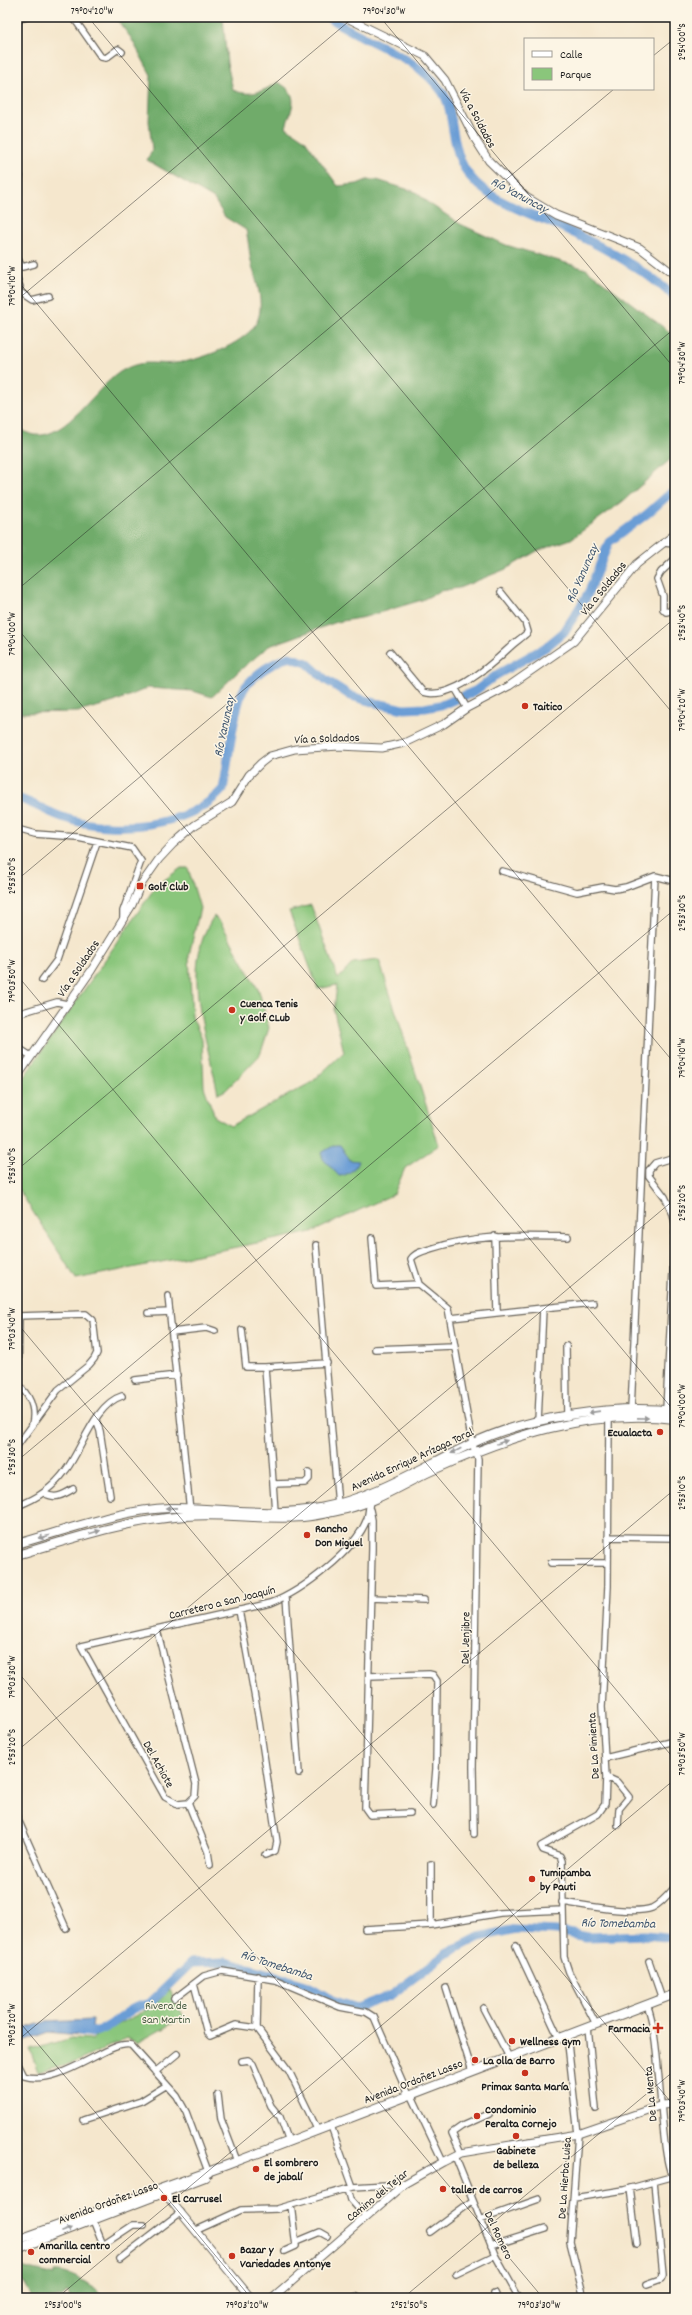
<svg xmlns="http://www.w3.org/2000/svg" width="692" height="2315" font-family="Dekko,sans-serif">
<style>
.green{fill:#8ac67b;stroke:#53714c}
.forest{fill:#6fab6b;stroke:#466444}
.water{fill:#6a9dd5;stroke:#435c78}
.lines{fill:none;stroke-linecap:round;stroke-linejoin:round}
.river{stroke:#6a9dd5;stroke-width:9}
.minor-casing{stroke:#68635a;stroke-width:8}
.tertiary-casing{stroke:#68635a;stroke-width:9}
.primary-casing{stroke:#68635a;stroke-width:10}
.minor{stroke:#fff;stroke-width:5.5}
.tertiary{stroke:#fff;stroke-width:7}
.primary{stroke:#fff;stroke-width:8}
.oneway{fill:#999}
.ticks{fill:none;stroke:#1c1c1c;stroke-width:1;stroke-opacity:0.45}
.poi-dot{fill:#c8321e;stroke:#fcf5e5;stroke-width:1.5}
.labels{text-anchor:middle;stroke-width:3;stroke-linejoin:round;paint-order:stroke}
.street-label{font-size:12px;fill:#1c1c1c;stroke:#fcf5e5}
.poi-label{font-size:12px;font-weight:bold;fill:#1c1c1c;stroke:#fcf5e5;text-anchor:start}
.park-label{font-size:12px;fill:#42583d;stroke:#fcf5e5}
.water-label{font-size:13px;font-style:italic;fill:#3f566f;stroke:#fcf5e5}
.neatline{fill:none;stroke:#1c1c1c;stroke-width:1.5}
.ticks-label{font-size:10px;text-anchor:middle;fill:#1c1c1c}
</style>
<rect width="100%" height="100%" fill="#fcf5e5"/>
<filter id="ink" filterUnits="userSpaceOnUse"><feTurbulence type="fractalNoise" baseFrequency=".025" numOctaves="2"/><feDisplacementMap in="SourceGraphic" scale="8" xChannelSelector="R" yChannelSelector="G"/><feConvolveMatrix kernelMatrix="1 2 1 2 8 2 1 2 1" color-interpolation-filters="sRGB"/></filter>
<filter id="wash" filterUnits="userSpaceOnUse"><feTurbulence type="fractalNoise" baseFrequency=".012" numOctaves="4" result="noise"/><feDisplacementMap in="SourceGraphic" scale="16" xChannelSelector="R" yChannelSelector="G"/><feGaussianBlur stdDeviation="0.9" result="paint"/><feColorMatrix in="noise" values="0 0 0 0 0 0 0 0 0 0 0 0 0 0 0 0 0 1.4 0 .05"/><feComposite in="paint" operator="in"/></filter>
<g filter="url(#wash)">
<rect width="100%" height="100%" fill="#f5e7cd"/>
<path class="green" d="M181,868H188L200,908L189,955L192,1017L202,1039L204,1087L215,1117L231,1126L312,1082L344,1052L334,1011L337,985L318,989L289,911L311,905L338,979L353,963L379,960L439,1145L405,1168L394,1194L312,1232L76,1279L17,1187V1087L156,886Z
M214,916L221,923L259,991L269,1028L260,1055L226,1090L218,1094C207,1037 179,968 214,916Z
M170,1990L184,2017L137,2043L127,2038L78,2061L38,2072L30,2050L72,2038L90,2039L152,2007Z"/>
<path class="forest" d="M115,17H223L227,63L233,90C249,97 263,92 278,82C301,95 292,106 286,127L305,140L338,186L357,184L367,180H377L416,192L427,202L460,224L506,245L586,269L675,336V454L672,458L622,502L571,539L537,551L506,569L459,588L440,591L422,600L365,617L337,622L269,646L239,671L212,697L193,691L148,688L114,702L78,712L17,713V428C22,430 28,434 34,435C68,440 97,383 125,369C145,359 154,365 175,363C198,361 242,345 255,325C266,308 257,283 252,266C249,255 249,242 246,230L225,217L214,199L147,160L152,150L149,121L151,75L131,38Z
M17,2262L25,2268L55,2275V2272C66,2270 98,2286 102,2298H69L67,2292H65L62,2298H33L25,2284L17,2276Z"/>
<path class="water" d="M335,1145H340L350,1160L358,1161C356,1169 347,1176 339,1176L323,1159L321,1153Z
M93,2020L91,2036L48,2032L17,2043V2031L44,2022Z"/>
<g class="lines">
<path class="river" d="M328,17C365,43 416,54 443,93C448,101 450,111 451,119C456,148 458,170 483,189C504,206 534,215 559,226C601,246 640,266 675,297
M17,798C34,803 49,813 65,818C112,834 189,828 223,789C228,766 234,701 246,686C258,671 272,663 289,657L307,663L326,680L351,696L376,703L404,709L425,708L445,704L475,691L498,674L546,647L564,632L587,596L609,542L647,514L675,489
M80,2031C111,2039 122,2005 149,2004L191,1963L226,1962L270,1974L309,1986L332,2000L357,2008L391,1995L446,1954L479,1937L516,1929L557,1931L587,1937L646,1935L675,1938"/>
</g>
</g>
<g filter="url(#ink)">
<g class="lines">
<g class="minor-casing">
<path id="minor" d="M73,17L101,57L106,58L118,49L122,52
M17,20L27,17
M17,177L20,176
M17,257L22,267L34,264
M17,278L20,287L17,290
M17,290L32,300L48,296
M663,543L675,544
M675,559L661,572L657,579L663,596V609L666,612L670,611L675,605
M390,652L423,692C451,701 490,666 509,648C515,642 522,638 528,632L525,622L501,592
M455,688L467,708
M17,829L35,834L77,837L132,848L141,861L123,911V919
M502,871L577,892L603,887L615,889L626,887L655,876L675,881
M42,980L57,960L97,842
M17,1014L57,1002L67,1004
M17,1047L31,1056
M675,1157L655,1163L649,1170V1176L665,1197L673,1214L675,1223
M495,1236L497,1313
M372,1238L376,1286L419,1284
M316,1245L338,1505
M168,1296L190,1511
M148,1313L170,1312
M17,1316L86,1314L93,1320L97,1353L94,1359L89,1365L58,1390L17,1446
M451,1318L543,1308
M242,1330L246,1367H265L275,1512
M172,1332L206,1328L215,1331
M566,1346L567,1417
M375,1349L454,1346
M265,1367L327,1363
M135,1380L177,1375
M17,1384C29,1394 36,1408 32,1424
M18,1385L19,1316
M631,1410L655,876
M666,1410L675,1233
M96,1420L100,1431L110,1496
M538,1422L543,1308L593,1303
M273,1484L305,1483L309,1479V1472
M44,1493C55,1500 63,1495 73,1489
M17,1506C37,1499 53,1488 66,1470C82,1449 95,1404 122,1396
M370,1510L372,1520V1549L365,1808L370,1815L410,1813
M608,1537L675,1538
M551,1563H607
M286,1597L299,1773
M371,1598L424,1600
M239,1610L258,1715L277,1842L275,1851L265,1855
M157,1630L196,1784L195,1796L188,1803L178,1804L165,1797L81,1646L271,1603C302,1591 355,1551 367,1519C369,1512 369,1506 370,1498
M369,1676L429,1674L433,1675L437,1681L436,1769L433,1805
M605,1758L675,1741
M606,1777L617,1782L629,1797L619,1809L618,1825
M188,1803L208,1852L210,1865
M17,1817L66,1928
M474,1834L473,1767L478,1459L472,1443L448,1308L419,1284L411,1259C415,1253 423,1251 430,1249C475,1234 520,1236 568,1237
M562,1902C584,1905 632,1915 652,1908C660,1904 669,1894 675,1887
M431,1925V1864
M365,1929L431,1925L500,1913L562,1910
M516,1946L559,2038
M649,1961L662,1999
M194,1984L207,2033L210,2036L236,2025L257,2028L258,1976
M446,1988L472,2071
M174,1999L204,1976L222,1971L276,1980L340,2007L366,2012L374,2017L377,2024L408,2095
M647,2005C662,2037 659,2167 675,2180
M483,2008L509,2057
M596,2024L569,1972L564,1957L562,1861L560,1856L543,1850L541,1846L598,1814L605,1804L606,1777L602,1707L608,1586L609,1415
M588,2027L596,2109
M257,2028L289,2071L318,2131
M567,2035L578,2134L570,2242L584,2298
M242,2061L248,2060L253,2064L271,2106L280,2117L289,2142
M17,2062L24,2076C60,2088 110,2039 131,2045L177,2096L186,2112L209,2174
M155,2072L177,2054
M411,2094L443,2162
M218,2095L221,2119L237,2161
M83,2120L141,2101L167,2085
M331,2126L353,2187
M461,2153L452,2133L462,2126L489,2114
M455,2156L495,2255L519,2298
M630,2188L637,2244
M348,2189L351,2200L366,2217
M574,2198L624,2190L671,2177
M93,2220L103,2245L133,2225H144
M480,2220L539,2199
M197,2230L241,2210L277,2209L353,2187L404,2184
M430,2232L472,2201
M296,2242L320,2232L327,2236
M491,2246L545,2229
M285,2251L296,2246L291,2205
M120,2259L181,2212
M456,2274L495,2255
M647,2284L661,2279L663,2275L654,2182
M494,2293L496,2298
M357,2296L358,2298"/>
</g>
<g class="tertiary-casing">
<path id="tertiary" d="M345,17L425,56L445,80L475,139L489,161L526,197L556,215L640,248L675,275
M17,1077L91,971L132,905L140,886L159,859L173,844L195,825L232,802L249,775L261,763L270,756L295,749L339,746L382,748L404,743L444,724L467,708L509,686L574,641L637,564L675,534
M161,2189L251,2298
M273,2298L404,2184L443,2162L461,2153L578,2134L662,2105L675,2104"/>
</g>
<g class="primary-casing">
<path id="primary" d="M17,1544C64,1531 122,1509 170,1508C220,1507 271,1518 320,1508C374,1498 422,1467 471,1444C526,1417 614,1404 675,1411
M17,1555C74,1538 127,1520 186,1516C225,1513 264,1520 303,1517C317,1516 332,1512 346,1509C376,1502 403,1484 431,1471C506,1437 591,1408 675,1419
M17,2240L227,2165L675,1994
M17,2249L205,2177"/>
</g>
<use href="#minor" class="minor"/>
<use href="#tertiary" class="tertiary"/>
<use href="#primary" class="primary"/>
</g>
<defs><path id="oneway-solid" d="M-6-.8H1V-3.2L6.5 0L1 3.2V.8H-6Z"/></defs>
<g class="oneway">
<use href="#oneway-solid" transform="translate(594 1412) rotate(172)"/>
<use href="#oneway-solid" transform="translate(643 1418) rotate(1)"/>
<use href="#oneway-solid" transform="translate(502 1442) rotate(-19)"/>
<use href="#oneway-solid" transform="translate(456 1451) rotate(153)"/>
<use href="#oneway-solid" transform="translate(171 1508) rotate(179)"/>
<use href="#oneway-solid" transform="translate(95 1532) rotate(-16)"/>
<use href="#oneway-solid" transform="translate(44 1537) rotate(164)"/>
<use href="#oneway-solid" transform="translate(67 2230) rotate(-21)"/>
</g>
</g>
<path class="ticks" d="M88,17L675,716M380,17L675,369M672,17L675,21M653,56L675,38M17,280L675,1064M17,300L354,17M17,590L614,89M17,628L675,1412M17,880L675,328M17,975L675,1760M17,1170L675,618M17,1323L675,2107M17,1461L675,909M17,1671L543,2298M17,1751L675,1199M17,2019L251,2298M17,2041L675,1489M57,2298L675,1779M403,2298L675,2070"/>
<g class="poi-dot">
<circle cx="525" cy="706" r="4"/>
<rect x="136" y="882" width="8" height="8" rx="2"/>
<circle cx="232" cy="1010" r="4"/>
<circle cx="660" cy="1432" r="4"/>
<circle cx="307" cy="1535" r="4"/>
<circle cx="532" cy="1879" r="4"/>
<path d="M656 2022h4v4h4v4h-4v4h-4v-4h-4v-4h4z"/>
<circle cx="512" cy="2041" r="4"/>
<circle cx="475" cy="2060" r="4"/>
<circle cx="525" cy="2073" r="4"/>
<circle cx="477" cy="2116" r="4"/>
<circle cx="516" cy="2136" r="4"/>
<circle cx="256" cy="2169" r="4"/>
<circle cx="443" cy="2189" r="4"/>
<circle cx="164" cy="2198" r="4"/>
<circle cx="31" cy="2252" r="4"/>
<circle cx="232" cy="2256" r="4"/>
</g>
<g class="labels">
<g class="street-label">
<text transform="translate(478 118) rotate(62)" y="4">Vía a Soldados</text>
<text transform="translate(603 588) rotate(-51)" y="4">Vía a Soldados</text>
<text transform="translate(327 738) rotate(-2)" y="4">Vía a Soldados</text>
<text transform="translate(78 968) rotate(-56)" y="4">Vía a Soldados</text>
<text transform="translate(412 1459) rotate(-25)" y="4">Avenida Enrique Arízaga Toral</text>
<text transform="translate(222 1602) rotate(-14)" y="4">Carretero a San Joaquín</text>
<text transform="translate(465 1638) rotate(-89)" y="4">Del Jenjibre</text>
<text transform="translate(593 1746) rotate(-93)" y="4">De La Pimienta</text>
<text transform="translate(159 1764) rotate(61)" y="4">Del Achiote</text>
<text transform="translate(413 2081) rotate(-21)" y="4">Avenida Ordoñez Lasso</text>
<text transform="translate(650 2094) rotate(-95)" y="4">De La Menta</text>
<text transform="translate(564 2178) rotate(-86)" y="4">De La Hierba Luisa</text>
<text transform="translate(377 2195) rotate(-39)" y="4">Camino del Tejar</text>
<text transform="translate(108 2202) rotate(-20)" y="4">Avenida Ordoñez Lasso</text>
<text transform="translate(499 2235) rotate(65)" y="4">Del Romero</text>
</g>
<g class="poi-label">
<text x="533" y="710">Taitico</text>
<text x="148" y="890">Golf Club</text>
<text x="240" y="1007">Cuenca Tenis<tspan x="240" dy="14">y Golf CLub</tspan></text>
<text x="652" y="1436" text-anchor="end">Ecualacta</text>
<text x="315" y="1532">Rancho<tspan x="315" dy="14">Don Miguel</tspan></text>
<text x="540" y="1876">Tumipamba<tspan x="540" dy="14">by Pauti</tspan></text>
<text x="650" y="2032" text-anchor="end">Farmacia</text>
<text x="520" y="2045">Wellness Gym</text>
<text x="483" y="2064">La olla de Barro</text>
<text x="525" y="2090" text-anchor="middle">Primax Santa María</text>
<text x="485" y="2113">Condominio<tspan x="485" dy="14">Peralta Cornejo</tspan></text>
<text x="516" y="2154" text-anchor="middle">Gabinete<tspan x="516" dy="14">de belleza</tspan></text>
<text x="264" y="2166">El sombrero<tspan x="264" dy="14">de jabalí</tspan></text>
<text x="451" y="2193">taller de carros</text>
<text x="172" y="2202">El Carrusel</text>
<text x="39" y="2249">Amarilla centro<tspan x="39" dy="14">commercial</tspan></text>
<text x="240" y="2253">Bazar y<tspan x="240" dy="14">Variedades Antonye</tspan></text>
</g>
<g class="park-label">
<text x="166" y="2009">Rivera de<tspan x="166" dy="14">San Martin</tspan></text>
</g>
<g class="water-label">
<text transform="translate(520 194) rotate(28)" y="5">Río Yanuncay</text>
<text transform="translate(581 573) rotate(-66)" y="5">Río Yanuncay</text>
<text transform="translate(223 726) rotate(-78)" y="5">Río Yanuncay</text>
<text transform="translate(618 1922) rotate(1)" y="5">Río Tomebamba</text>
<text transform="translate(277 1964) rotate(18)" y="5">Río Tomebamba</text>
</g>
</g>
<rect width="692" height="2315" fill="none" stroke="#fcf5e5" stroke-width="44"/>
<rect x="524" y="38" width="130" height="52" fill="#fcf5e5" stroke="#a29e95"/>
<rect x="532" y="51" width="20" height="6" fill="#ffffff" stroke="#a29e95"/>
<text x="560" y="58" font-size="12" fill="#1c1c1c">Calle</text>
<rect x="532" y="68" width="20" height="12" fill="#8ac67b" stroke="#a29e95"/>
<text x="560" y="78" font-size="12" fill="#1c1c1c">Parque</text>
<rect x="22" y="22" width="648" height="2271" class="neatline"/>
<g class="ticks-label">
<text x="92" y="14">79°04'20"W</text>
<text x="384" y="14">79°04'30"W</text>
<text transform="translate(681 42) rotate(-90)" y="4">2°54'00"S</text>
<text transform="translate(11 286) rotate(-90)" y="4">79°04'10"W</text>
<text transform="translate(681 363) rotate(-90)" y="4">79°04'30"W</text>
<text transform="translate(681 623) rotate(-90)" y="4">2°53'40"S</text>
<text transform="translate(11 634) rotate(-90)" y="4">79°04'00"W</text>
<text transform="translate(681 710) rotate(-90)" y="4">79°04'20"W</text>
<text transform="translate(11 876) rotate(-90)" y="4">2°53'50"S</text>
<text transform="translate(681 913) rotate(-90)" y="4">2°53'30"S</text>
<text transform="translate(11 981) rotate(-90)" y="4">79°03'50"W</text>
<text transform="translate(681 1058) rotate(-90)" y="4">79°04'10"W</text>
<text transform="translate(11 1166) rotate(-90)" y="4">2°53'40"S</text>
<text transform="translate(681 1203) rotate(-90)" y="4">2°53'20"S</text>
<text transform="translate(11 1329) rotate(-90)" y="4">79°03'40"W</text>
<text transform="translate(681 1406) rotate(-90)" y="4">79°04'00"W</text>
<text transform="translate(11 1457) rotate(-90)" y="4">2°53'30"S</text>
<text transform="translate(681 1493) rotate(-90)" y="4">2°53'10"S</text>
<text transform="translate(11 1677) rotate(-90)" y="4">79°03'30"W</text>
<text transform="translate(11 1747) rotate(-90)" y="4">2°53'20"S</text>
<text transform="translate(681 1754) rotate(-90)" y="4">79°03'50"W</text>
<text transform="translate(11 2025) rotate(-90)" y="4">79°03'20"W</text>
<text transform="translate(681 2101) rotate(-90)" y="4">79°03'40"W</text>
<text x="63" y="2308">2°53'00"S</text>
<text x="247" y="2308">79°03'20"W</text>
<text x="409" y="2308">2°52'50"S</text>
<text x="539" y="2308">79°03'30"W</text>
</g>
</svg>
